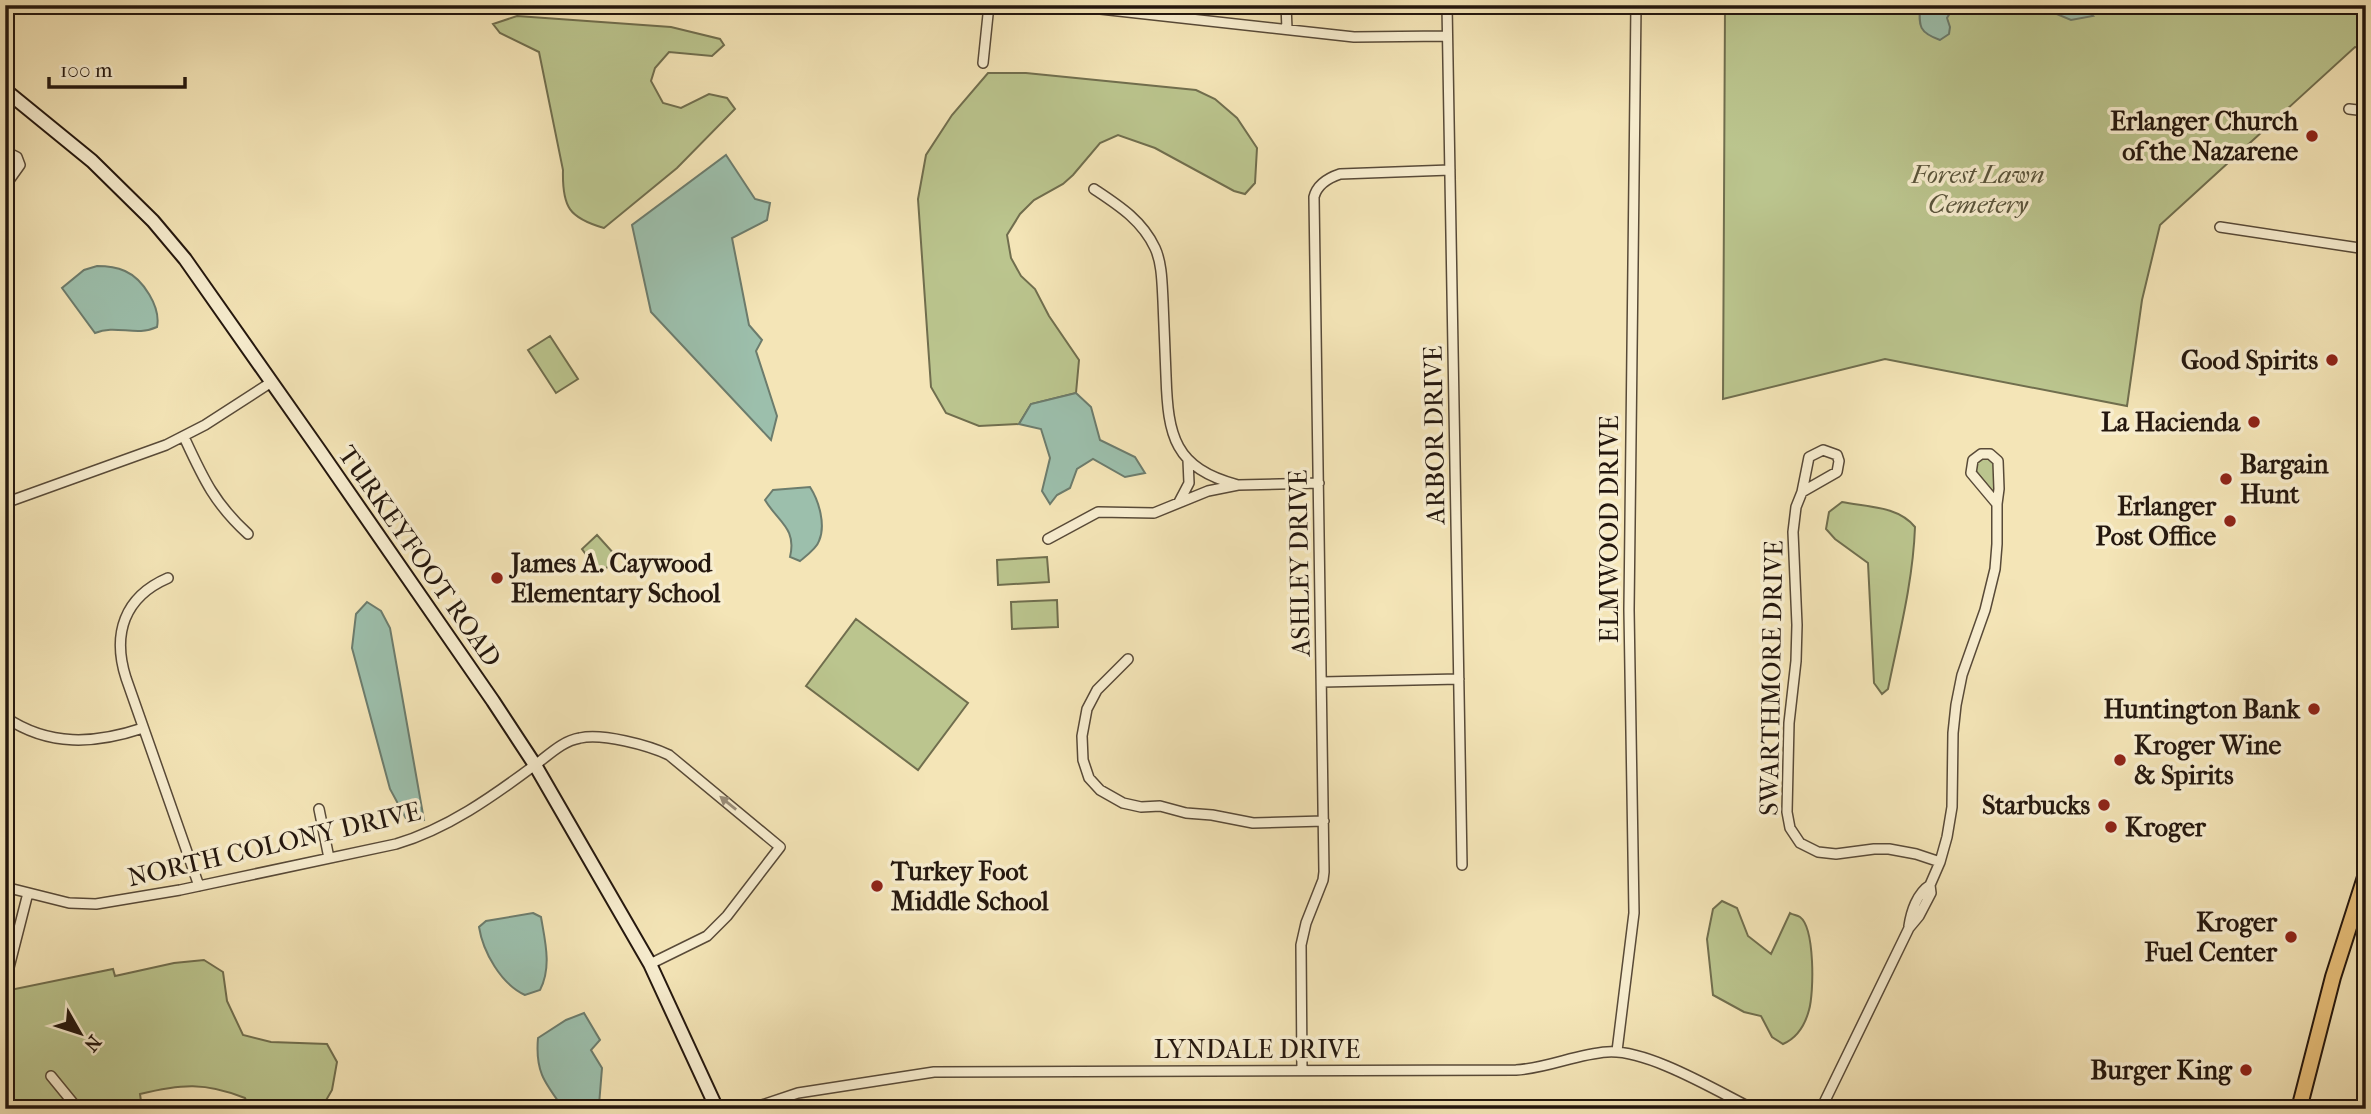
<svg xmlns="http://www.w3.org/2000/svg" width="2371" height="1114" font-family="'IM FELL French Canon',serif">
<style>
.green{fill:#bbc58e;stroke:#706e4e;stroke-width:2}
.water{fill:#9cbfac;stroke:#6c7c6d;stroke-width:2}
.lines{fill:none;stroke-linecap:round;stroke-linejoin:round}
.minor-casing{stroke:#584a38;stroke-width:12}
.secondary-casing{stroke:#24170e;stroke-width:16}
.primary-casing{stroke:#24170e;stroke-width:18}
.minor{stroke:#f8eed0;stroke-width:9}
.secondary{stroke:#f8eed0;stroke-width:12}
.primary{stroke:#eac27c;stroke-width:14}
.oneway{fill:#998d79}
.poi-dot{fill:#8f2418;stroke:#f8eed0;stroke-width:2.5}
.labels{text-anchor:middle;stroke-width:7;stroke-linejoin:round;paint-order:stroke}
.poi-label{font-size:26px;font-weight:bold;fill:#24170e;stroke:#f8eed0;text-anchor:end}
.park-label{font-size:26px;font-style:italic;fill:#59543b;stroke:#f8eed0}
.street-label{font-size:26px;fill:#24170e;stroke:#f8eed0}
</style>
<rect width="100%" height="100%" fill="#f4e5b7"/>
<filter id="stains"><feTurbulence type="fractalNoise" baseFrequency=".00286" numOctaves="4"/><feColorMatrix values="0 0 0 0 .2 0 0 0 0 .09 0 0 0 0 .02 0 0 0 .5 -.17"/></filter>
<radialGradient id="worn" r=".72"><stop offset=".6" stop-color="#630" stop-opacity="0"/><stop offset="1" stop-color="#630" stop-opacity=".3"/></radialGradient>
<path class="green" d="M1725,5H2366V49L2355,47L2160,225L2142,300L2127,406L1885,359L1723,399Z
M517,16L671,27L720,39L724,45L712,56L669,52L655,68L651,81L663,103L681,108L709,94L727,98L735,109L677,168L604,228C569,218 562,207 563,170L539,52L500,33L493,24Z
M988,73H1026L1196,90L1215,99L1237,118L1257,148L1255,183L1245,194L1234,191L1155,148L1118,135L1100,143L1073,175L1063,184L1034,200L1020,214L1007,235L1011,258L1021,276L1035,289L1049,316L1079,360L1076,393L1031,404L1019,424L979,426L946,413L931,387L918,199L926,155L952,115Z
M550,336L578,379L556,393L528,350Z
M1981,458H1990L1994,461L1996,496L1975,470L1976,463Z
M1842,502C1868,507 1898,506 1915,527C1913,582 1899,635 1888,689L1882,694L1874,683L1868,563L1835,539L1826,529L1829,512Z
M597,535L616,556L605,570L596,568L582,549Z
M1047,557L1049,582L998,585L997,560Z
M1057,600L1058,627L1012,629L1011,602Z
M856,619L968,703L918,770L806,686Z
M1722,901L1737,908L1748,936L1771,954L1790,913C1793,915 1797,915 1800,917C1815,928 1814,993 1809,1010C1805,1025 1797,1038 1783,1044L1772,1037L1761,1016L1744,1012L1713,995L1707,939L1713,909Z
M204,960L223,972L227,1001L243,1035L271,1042L327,1044L337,1062L332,1090L321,1109H250L245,1098C205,1082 181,1084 140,1094L142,1109H5V991L113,969L115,976L174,963Z"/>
<path class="water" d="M1920,5H1955L1947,18L1950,27L1949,34L1940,40C1918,32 1919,26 1920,5Z
M2035,5H2080L2093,16L2071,20Z
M726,155L755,199L770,203L767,220L732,238L749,325L762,340L756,351L777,416L771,440L651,312L632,225Z
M97,266C106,266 116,267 125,271C143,279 161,307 157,327C136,337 116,324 95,333L62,288L84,270Z
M1076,393L1091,407L1100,440L1135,457L1145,473L1125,477L1093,459L1077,469L1070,488L1057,495L1050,504L1042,491L1050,458L1041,429L1019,424L1031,404Z
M810,487C819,501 826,525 819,541C817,548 806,556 800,561L790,557C797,528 778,522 765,500L773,490Z
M367,602L381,611L390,628L424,820L409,824L390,789L352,648L356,614Z
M533,913L541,917C545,941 552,967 540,990L525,995C501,984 483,952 479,927L486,921Z
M584,1013L600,1040L591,1050L602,1068L599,1105L597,1109H564C545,1083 535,1072 538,1038L566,1020Z"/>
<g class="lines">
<g class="minor-casing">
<path id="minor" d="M1064,5L1354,37L1447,36
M1286,5L1287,29
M1447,5L1462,865
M983,63L989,5
M2349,109L2366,111
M5,157L11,154L17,157L20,165L5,186
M1094,189C1118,205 1142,220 1155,248C1162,263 1162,283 1163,301C1164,326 1165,351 1166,376C1168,436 1174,468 1238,485
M2220,227L2366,249
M184,437C203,478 214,503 248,534
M1802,492L1809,457L1823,450L1837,455L1839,461L1837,472L1802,492L1796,507L1793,532L1797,625L1796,661L1789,723L1787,812L1790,828L1800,843L1818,852L1836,854L1874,849H1889L1916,854L1940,862
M1179,502L1189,483L1188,460
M5,503L166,445L205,425L270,383
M1048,539L1098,512L1154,513L1208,491L1238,485L1319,483
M168,578C124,597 112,634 126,678L199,886
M1128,659L1097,690L1087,709L1082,736L1083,760L1089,778L1100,790L1123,803L1141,807L1160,806L1186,813L1212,815L1253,823L1324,821
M1322,682L1459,679
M5,717C49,747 95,744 143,728
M319,809L329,858
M5,887L69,903L96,904L180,890L396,844C447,829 492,797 535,765C549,755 562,741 580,738C602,733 648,745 669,755L780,847L727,916L707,936L650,964
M1909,926C1911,912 1917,893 1930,885
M5,983L28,893
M1617,1051L1634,913L1629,610L1636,5
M1302,1070L1301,945L1306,923L1323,880L1324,872L1314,197C1317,185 1328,178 1340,174L1450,170
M51,1076L78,1109
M750,1109L798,1093L934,1072L1516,1070C1549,1068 1576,1054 1607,1052C1647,1049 1715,1090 1753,1109
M1821,1109L1909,928L1919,916L1931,893L1930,885L1940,862L1947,837L1952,807L1953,733L1956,705L1962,675L1985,610L1995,569L1997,544V504L1999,489L1998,461L1990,454H1981L1973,460L1971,473L1997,504"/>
</g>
<g class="secondary-casing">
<path id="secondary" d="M5,90L92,161L153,221L185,259L320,451L493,701L535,765L650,964L717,1109"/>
</g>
<g class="primary-casing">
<path id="primary" d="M2299,1109L2333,977L2366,874"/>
</g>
<use href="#minor" class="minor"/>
<use href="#secondary" class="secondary"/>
<use href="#primary" class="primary"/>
</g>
<defs><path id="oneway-solid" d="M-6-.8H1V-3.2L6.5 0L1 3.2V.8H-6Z" transform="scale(1.75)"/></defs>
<use class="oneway" href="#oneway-solid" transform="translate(728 803) rotate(-141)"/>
<g class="poi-dot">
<circle cx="2312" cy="136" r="7"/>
<circle cx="2332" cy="360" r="7"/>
<circle cx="2254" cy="422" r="7"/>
<circle cx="2226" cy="479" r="7"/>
<circle cx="2230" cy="521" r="7"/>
<circle cx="497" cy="578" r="7"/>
<circle cx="2314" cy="709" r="7"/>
<circle cx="2120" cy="760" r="7"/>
<circle cx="2104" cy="805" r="7"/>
<circle cx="2111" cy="827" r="7"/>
<circle cx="877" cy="886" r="7"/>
<circle cx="2291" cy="937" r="7"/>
<circle cx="2246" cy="1070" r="7"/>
</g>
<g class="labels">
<g class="poi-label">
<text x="2298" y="130">Erlanger Church<tspan x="2298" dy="30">of the Nazarene</tspan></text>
<text x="2318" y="369">Good Spirits</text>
<text x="2240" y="431">La Hacienda</text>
<text x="2240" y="473" text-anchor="start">Bargain<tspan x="2240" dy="30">Hunt</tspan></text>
<text x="2216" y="515">Erlanger<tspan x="2216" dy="30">Post Office</tspan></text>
<text x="511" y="572" text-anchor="start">James A. Caywood<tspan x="511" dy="30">Elementary School</tspan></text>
<text x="2300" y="718">Huntington Bank</text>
<text x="2134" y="754" text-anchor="start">Kroger Wine<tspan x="2134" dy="30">&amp; Spirits</tspan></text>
<text x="2090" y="814">Starbucks</text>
<text x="2125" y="836" text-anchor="start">Kroger</text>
<text x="891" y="880" text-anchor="start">Turkey Foot<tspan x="891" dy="30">Middle School</tspan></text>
<text x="2277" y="931">Kroger<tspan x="2277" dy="30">Fuel Center</tspan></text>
<text x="2232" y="1079">Burger King</text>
</g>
<g class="park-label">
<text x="1978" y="183">Forest Lawn<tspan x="1978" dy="30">Cemetery</tspan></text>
</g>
<g class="street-label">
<text transform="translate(1434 435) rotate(-91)" y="9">ARBOR DRIVE</text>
<text transform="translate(1609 529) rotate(-90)" y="9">ELMWOOD DRIVE</text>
<text transform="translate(420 556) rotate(55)" y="9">TURKEYFOOT ROAD</text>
<text transform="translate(1299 563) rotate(-91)" y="9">ASHLEY DRIVE</text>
<text transform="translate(1771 678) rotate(-89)" y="9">SWARTHMORE DRIVE</text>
<text transform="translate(274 844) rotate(-13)" y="9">NORTH COLONY DRIVE</text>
<text x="1257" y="1058">LYNDALE DRIVE</text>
</g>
</g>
<rect width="2371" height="1114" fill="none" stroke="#f4e5b7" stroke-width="28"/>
<rect x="7" y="7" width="2357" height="1100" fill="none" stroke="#24170e" stroke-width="3.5"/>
<rect x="14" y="14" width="2343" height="1086" fill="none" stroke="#24170e" stroke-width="2"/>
<g transform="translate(80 1033) rotate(129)" stroke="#f8eed0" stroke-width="5" paint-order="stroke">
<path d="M0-5L12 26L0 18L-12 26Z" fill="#24170e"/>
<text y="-10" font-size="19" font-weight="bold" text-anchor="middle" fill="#24170e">N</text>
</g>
<path d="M49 77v10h136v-10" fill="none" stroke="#24170e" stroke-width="3.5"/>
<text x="60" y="77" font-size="21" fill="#24170e" stroke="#f8eed0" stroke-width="5" paint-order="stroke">100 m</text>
<rect width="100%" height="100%" filter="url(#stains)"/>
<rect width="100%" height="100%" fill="url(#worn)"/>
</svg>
